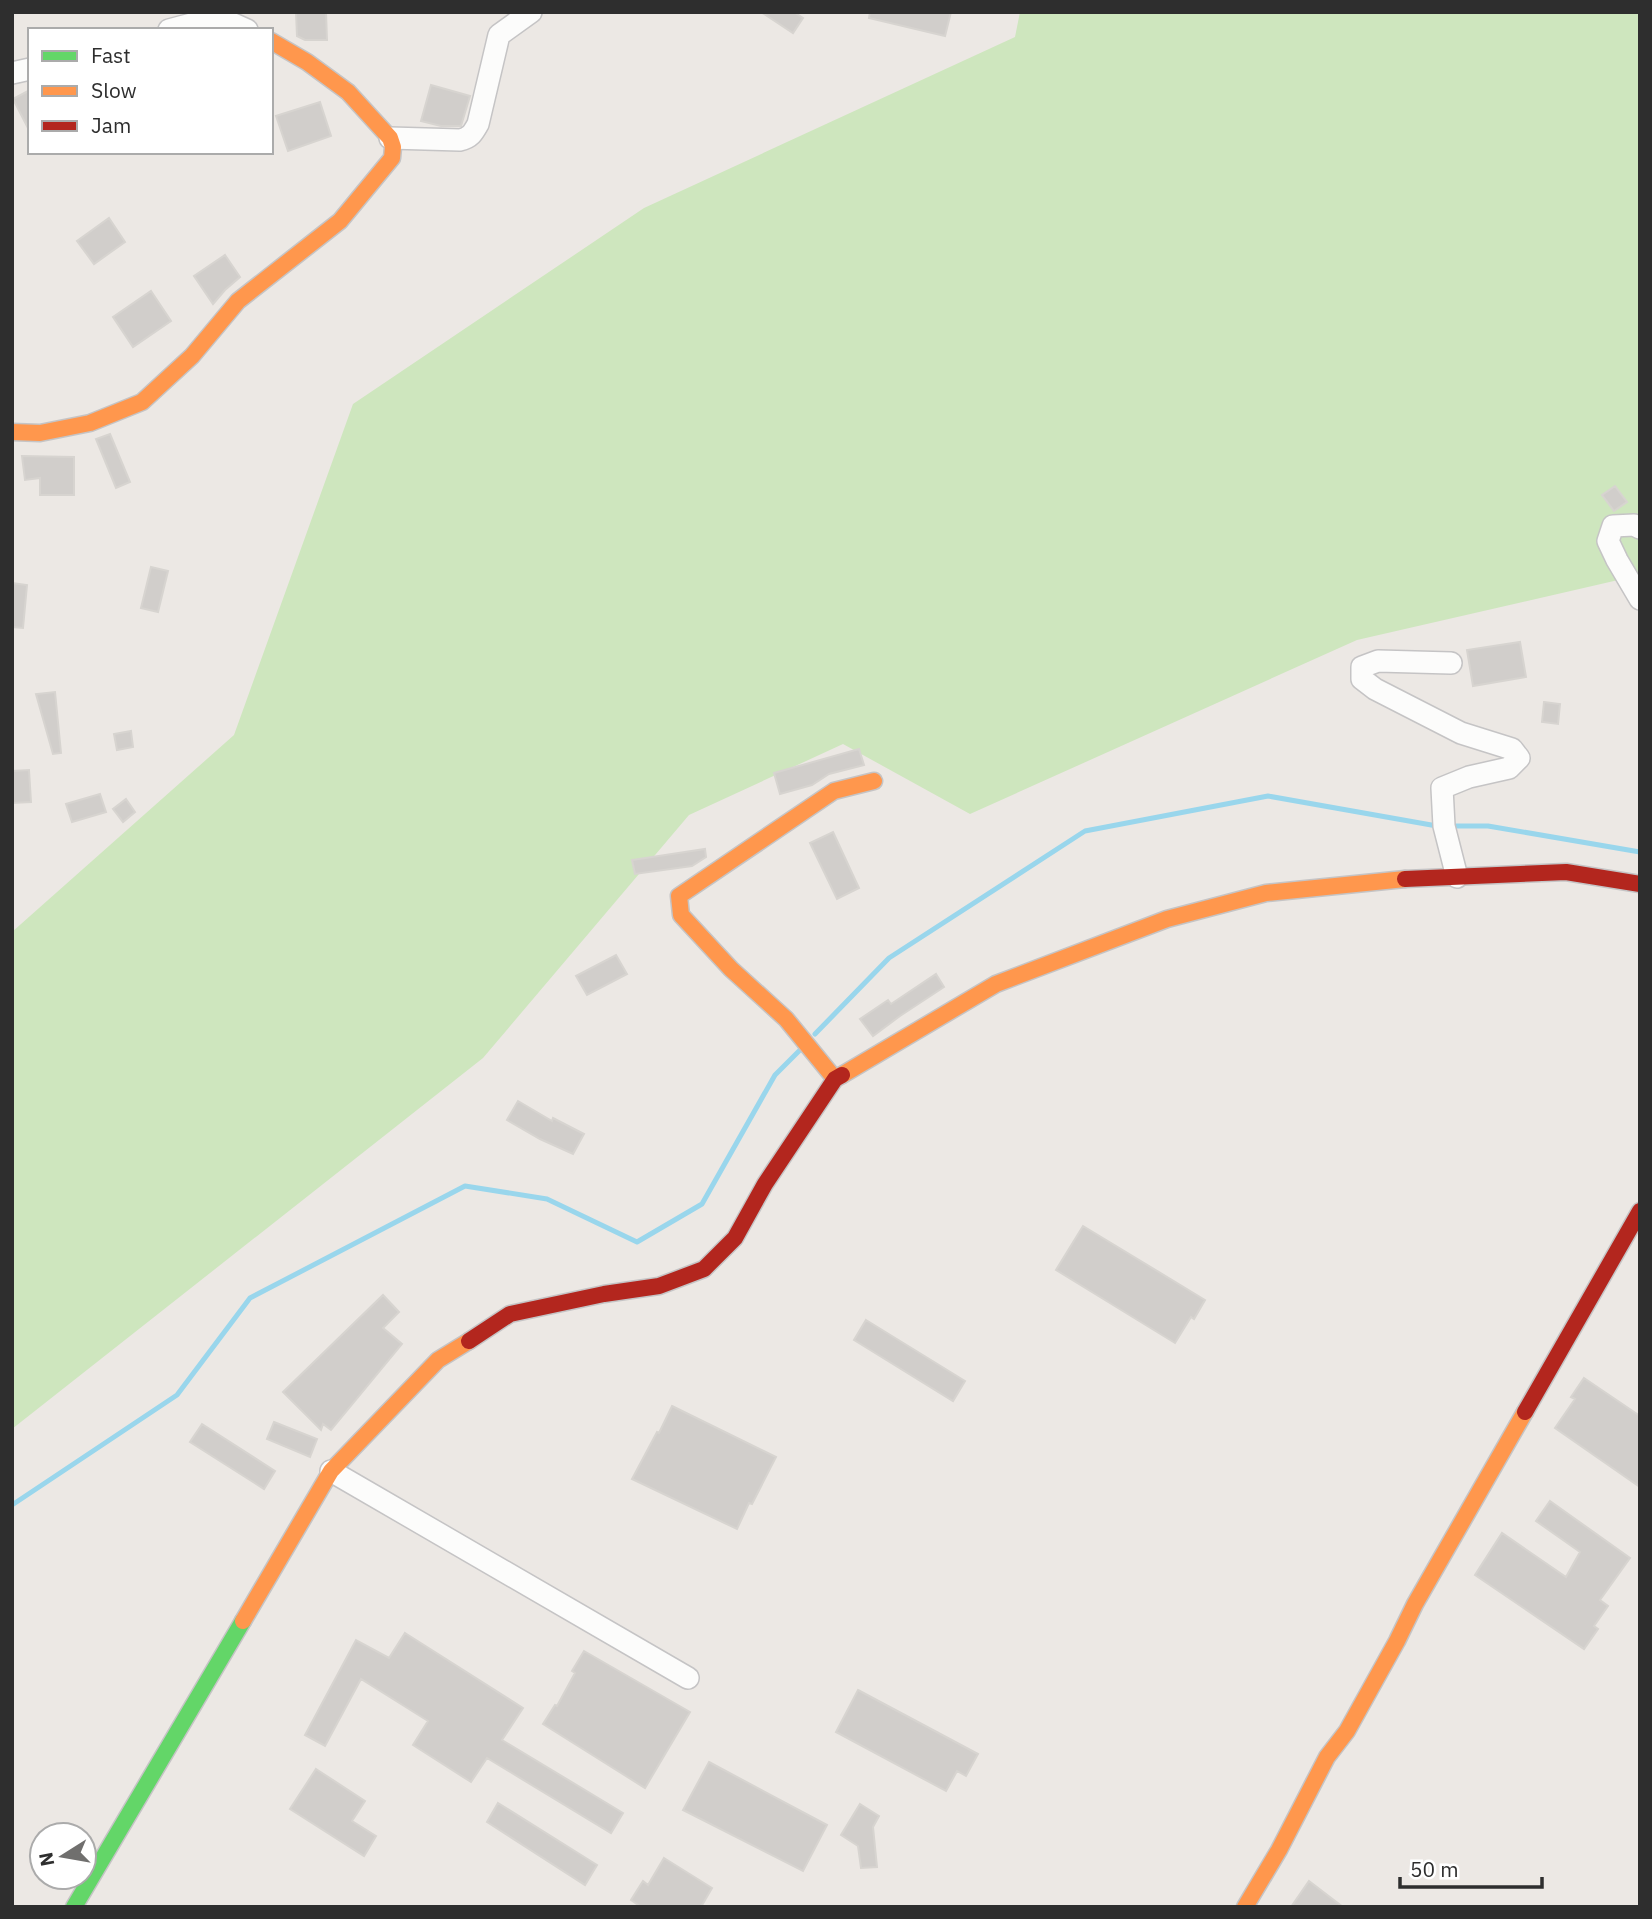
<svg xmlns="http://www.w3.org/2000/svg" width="1652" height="1919" font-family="'IBM Plex Sans',sans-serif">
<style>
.green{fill:#cee6be}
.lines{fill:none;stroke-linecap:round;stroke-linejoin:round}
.stream{stroke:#99d6ec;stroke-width:5}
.building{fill:#d1cecb;stroke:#d7d4d0;stroke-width:2}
.street-casing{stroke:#c5c4c5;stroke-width:24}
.fast-casing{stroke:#c5c4c5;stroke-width:19}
.slow-casing{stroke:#c5c4c5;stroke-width:19}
.jam-casing{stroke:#c5c4c5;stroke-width:19}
.street{stroke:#fcfcfb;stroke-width:21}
.fast{stroke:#63d668;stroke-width:16}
.slow{stroke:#ff974d;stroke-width:16}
.jam{stroke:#b3261e;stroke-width:16}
</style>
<rect width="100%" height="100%" fill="#ece8e4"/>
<path class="green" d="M1020,12H1640V575L1357,640L970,814L843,744L689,815L483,1058L12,1429V932L234,735L353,404L644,208L1015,37Z"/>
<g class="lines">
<path class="stream" d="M1451,826H1488L1640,852
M815,1034L889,958L1085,831L1268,796L1437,826
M12,1505L177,1395L250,1298L465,1186L547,1199L637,1242L702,1204L775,1075L800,1050"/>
</g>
<path class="building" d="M296,12H326L327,40H305L297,36Z
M761,12H794L803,18L793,33Z
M870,12H951L945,36L869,18Z
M431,85L470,96L461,126H441L421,121Z
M30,90V132L13,99Z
M320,102L331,136L288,151L276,116Z
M109,218L125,242L94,264L77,241Z
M225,255L240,277L225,290L213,304L194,276Z
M151,291L171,321L133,347L113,317Z
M110,434L130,482L116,488L96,439Z
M22,456L74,457V495H40V478L25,480Z
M1615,486L1627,502L1614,511L1602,495Z
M151,567L168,571L158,612L141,608Z
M12,583L27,585L23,628L12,627Z
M1520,642L1526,677L1473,686L1467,650Z
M55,692L61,753L53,754L36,694Z
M1544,702L1560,704L1558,724L1542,722Z
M131,731L133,747L117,750L114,734Z
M859,749L864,765L829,774L812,785L780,794L774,773Z
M29,770L31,802L12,803V771Z
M100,794L106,812L72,822L66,804Z
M126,799L135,812L123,822L113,809Z
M833,832L859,888L837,899L810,843Z
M705,849L706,857L692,866L635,874L632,860Z
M616,955L627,974L587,995L576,976Z
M936,974L944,987L900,1016L873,1036L860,1019L888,1000L891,1004Z
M518,1101L552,1121L553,1118L584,1134L573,1154L540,1139L507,1120Z
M1083,1226L1205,1300L1194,1319L1191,1317L1175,1343L1056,1270Z
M383,1295L399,1312L383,1328L402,1344L331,1430L323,1424L321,1430L283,1392Z
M866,1320L965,1381L953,1401L854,1340Z
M1584,1378L1640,1416V1487L1555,1428L1575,1399L1571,1397Z
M672,1406L776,1457L752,1504L749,1503L737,1529L632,1479L657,1432L659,1433Z
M274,1422L317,1439L310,1457L267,1439Z
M202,1424L275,1471L264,1489L190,1442Z
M1550,1501L1630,1558L1600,1600L1608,1606L1594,1626L1598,1629L1584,1649L1475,1575L1502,1533L1566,1577L1580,1552L1536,1521Z
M405,1633L523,1708L502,1740L623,1813L611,1833L487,1758L471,1782L413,1745L428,1721L361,1679L325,1746L305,1735L356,1640L389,1658Z
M584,1651L690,1712L645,1788L543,1724L555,1705L557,1706L575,1673L572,1671Z
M858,1690L978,1754L966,1776L957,1771L946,1791L836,1732Z
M709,1762L827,1825L803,1871L683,1810Z
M316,1769L365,1801L352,1821L376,1836L364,1856L290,1809Z
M498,1803L597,1865L585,1885L487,1822Z
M860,1804L879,1816L873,1827L877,1867L861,1868L858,1846L841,1835Z
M664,1858L712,1888L701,1907H641L631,1900L643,1881L648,1885Z
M1309,1881L1343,1907H1291Z"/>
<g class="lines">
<g class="street-casing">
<path id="street" d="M169,30L218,17L247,30
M12,73L30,69
M390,138L460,140C470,138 473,133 478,124L499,35L531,12
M1640,528L1634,525L1613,526L1608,541L1617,560L1640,599
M1451,663L1378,661L1362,667V679L1375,689L1461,733L1512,749L1519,758L1509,768L1469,777L1442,788L1444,826L1457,877
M331,1471L688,1678"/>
</g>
<g class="fast-casing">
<path id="fast" d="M74,1907L243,1621"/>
</g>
<g class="slow-casing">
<path id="slow" d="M12,432L40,433L90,423L142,402L192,356L238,301L340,221L392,158L393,147L390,138L348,92L307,62L271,41
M842,1075L996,984L1167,919L1266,893L1405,879
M835,1079L786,1019L731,969L681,915L679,896L834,791L874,781
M243,1621L331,1471L438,1360L469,1341
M1245,1907L1279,1850L1327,1757L1347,1731L1397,1641L1415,1604L1525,1412"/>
</g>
<g class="jam-casing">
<path id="jam" d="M1405,879L1566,872L1640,884
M469,1341L510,1314L604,1294L659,1286L704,1269L735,1238L765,1184L835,1079L842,1075
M1525,1412L1640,1211"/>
</g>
<use href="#street" class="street"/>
<use href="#fast" class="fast"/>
<use href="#slow" class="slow"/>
<use href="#jam" class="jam"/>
</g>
<rect width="1652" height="1919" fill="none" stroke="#2e2e2e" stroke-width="28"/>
<rect x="28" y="28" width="245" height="126" fill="#ffffff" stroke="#ababab" stroke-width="2"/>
<rect x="42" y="51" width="35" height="10" fill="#63d668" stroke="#ababab" stroke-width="2"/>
<text x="91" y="63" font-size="21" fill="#2e2e2e">Fast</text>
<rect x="42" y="86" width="35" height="10" fill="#ff974d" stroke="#ababab" stroke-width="2"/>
<text x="91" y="98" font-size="21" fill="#2e2e2e">Slow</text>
<rect x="42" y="121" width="35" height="10" fill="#b3261e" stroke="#ababab" stroke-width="2"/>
<text x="91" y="133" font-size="21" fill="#2e2e2e">Jam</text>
<g transform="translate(63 1856) rotate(259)"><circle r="33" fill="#ffffff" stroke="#ababab" stroke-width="2"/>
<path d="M0-5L12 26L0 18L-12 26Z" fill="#706f6e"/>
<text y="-10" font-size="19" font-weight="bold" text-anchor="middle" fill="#2e2e2e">N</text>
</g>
<path d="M1400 1877v10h142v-10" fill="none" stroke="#2e2e2e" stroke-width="3.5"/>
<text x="1410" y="1877" font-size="21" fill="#2e2e2e" stroke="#ffffff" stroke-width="5" paint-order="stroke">50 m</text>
</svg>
